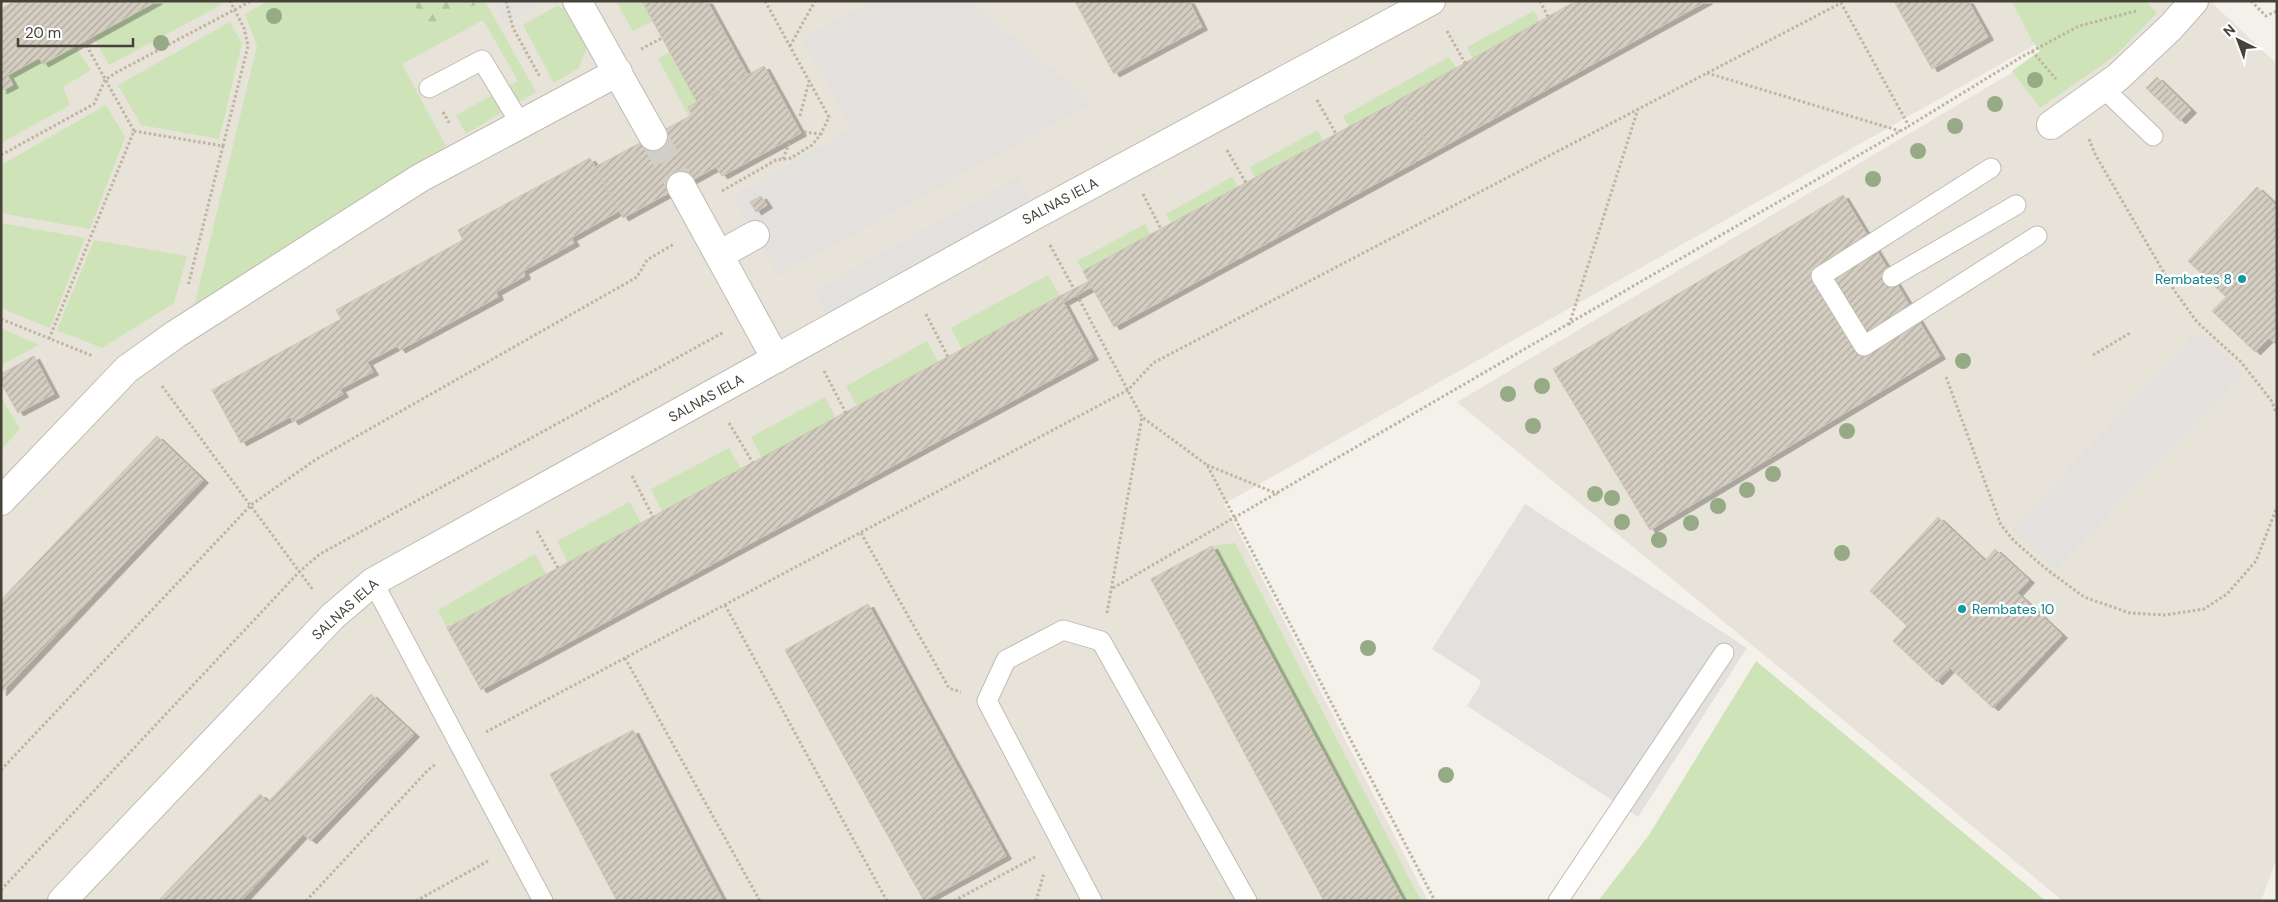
<svg xmlns="http://www.w3.org/2000/svg" width="2278" height="902" font-family="'DM Sans',sans-serif">
<style>
.residential{fill:#e7e3d9}
.grass{fill:#cee3b8}
.forest{fill:url(#forest-firs)}
.parking{fill:#e2e1de}
.building{fill:url(#building-hatch);stroke:#cec5b5;filter:url(#shadow)}
.lines{fill:none;stroke-linecap:round;stroke-linejoin:round}
.minor-tunnel{stroke:#d0cec7;stroke-width:28;stroke-dasharray:28 14;stroke-linecap:butt}
.service-casing{stroke:#c1bbb1;stroke-width:21}
.minor-casing{stroke:#c1bbb1;stroke-width:30}
.path{stroke:#beb4a1;stroke-width:3;stroke-dasharray:2.5 2.5;stroke-linecap:butt}
.service{stroke:#fff;stroke-width:19}
.minor{stroke:#fff;stroke-width:28}
.tree{fill:#96ab85}
.culture-dot{fill:#0f9aa8;stroke:#fff;stroke-width:2}
.labels{text-anchor:middle;stroke-width:5;stroke-linejoin:round;paint-order:stroke}
.street-label{font-size:14px;fill:#464239;stroke:#fff}
.culture-label{font-size:14px;fill:#0d838f;stroke:#fff;text-anchor:end}
</style>
<defs>
<pattern id="forest-firs" width="22" height="20" patternUnits="userSpaceOnUse" patternTransform="scale(1.25)"><rect width="22" height="20" fill="#cee3b8"/><path d="M5 1l3.5 6h-7zM16 11l3.5 6h-7z" fill="#b2c49f"/></pattern>
<pattern id="building-hatch" width="6" height="6" patternUnits="userSpaceOnUse" patternTransform="scale(1.25)"><rect width="6" height="6" fill="#d4cdc1"/><path d="M-1 1l2-2M0 6l6-6M5 7l2-2" fill="none" stroke="#aea89e"/></pattern>
<filter id="shadow"><feDropShadow dx="5.5" dy="3" stdDeviation="0" flood-color="#0004"/></filter>
</defs>
<rect width="100%" height="100%" fill="#f3f1ea"/>
<path class="residential" d="M1,1H2081L2089,14L1224,504L1428,901H1Z
M2153,1H2210L2277,64V858L2261,901H2063L1457,402L2070,38Z"/>
<path class="grass" d="M157,1H219L221,5L109,65L93,36Z
M268,1H412L428,30L482,1H485L536,92L466,134L456,115L518,81L483,20L402,64L446,146L388,181L194,307L257,46L245,14Z
M616,1H642L653,21L633,31Z
M2012,1H2146L2157,13L2116,55L2040,108L2012,71L2040,51L2032,41Z
M557,6L570,11L588,44L579,68L554,83L523,25Z
M1534,11L1540,22L1473,59L1467,47Z
M230,22L242,43L219,139L141,125L118,85Z
M75,46L91,70L63,87L70,105L1,143V91L13,85L8,75L39,58L43,64Z
M670,52L697,102L692,115L689,117L658,58Z
M1449,57L1456,68L1349,127L1343,116Z
M106,105L125,137L90,229L1,213V165Z
M1318,130L1323,141L1255,178L1250,167Z
M1232,177L1238,187L1171,223L1166,214Z
M1,223L85,238L50,328L1,308Z
M1145,224L1151,235L1083,271L1077,261Z
M94,240L187,256L174,303L102,348L57,330Z
M1048,275L1060,296L962,349L951,328Z
M1,328L39,345L1,365Z
M927,341L938,362L857,406L846,386Z
M1,397L20,429L1,450Z
M825,397L836,418L762,458L751,437Z
M729,448L741,469L662,512L651,489Z
M630,502L641,523L568,563L557,541Z
M1235,543L1421,901H1403L1212,546Z
M535,554L547,575L447,628L438,610Z
M1756,661L2046,901H1598L1649,835Z"/>
<path class="forest" d="M412,1H482L428,30Z"/>
<path class="parking" d="M493,1H545L505,25Z
M873,1H970L1092,103L778,276L733,196L851,129L802,39Z
M1019,177L1034,205L828,318L813,291Z
M2198,331L2243,374L2056,569L2011,530Z
M1525,504L1747,648L1638,817L1467,706L1480,685V680L1432,649Z"/>
<path class="building" d="M15,1H157L43,64L39,58L8,75L1,63V9Z
M642,1H707L748,75L697,102Z
M1075,1H1189L1202,27L1114,74Z
M1576,1H1707L1432,153L1402,98Z
M1894,1H1968L1988,37L1932,69Z
M1,63L13,85L1,91Z
M764,66L801,133L722,176L716,167L623,218L595,167L692,115L688,107Z
M2157,77L2191,110L2180,121L2146,88Z
M1402,98L1432,153L1114,327L1083,271Z
M590,158L619,211L571,238L574,243L523,271L525,276L496,292L498,297L400,350L397,346L367,362L373,372L340,389L343,394L293,422L290,417L241,443L212,390L341,319L336,310L463,240L458,230Z
M2257,187L2277,206V345L2269,338L2255,352L2212,311L2226,297L2188,261Z
M1843,195L1940,356L1650,530L1553,369Z
M761,196L767,205L756,212L750,202Z
M1089,281L1092,287L1064,302L1060,296Z
M1060,296L1093,357L481,690L447,628Z
M34,356L54,394L18,413L1,383V374Z
M157,436L203,480L1,693V600Z
M1938,517L1985,561L1995,549L2029,580L2017,593L2062,635L1993,708L1950,668L1937,682L1893,641L1907,626L1870,591Z
M1212,546L1403,901H1324L1151,579Z
M868,604L1006,856L924,901L785,650Z
M371,694L414,734L311,841L303,834L241,901H158L260,794L268,802Z
M633,730L723,901H617L550,774Z"/>
<g class="lines">
<path class="minor-tunnel" d="M653,136L681,186"/>
<g class="service-casing">
<path id="service" d="M429,88L482,60L520,123
M2103,88L2153,136
M1991,168L1821,276L1864,346L2037,236
M1892,277L2016,205
M373,582L543,901
M1092,901L987,701L1006,660L1063,630L1101,641L1247,901
M1558,901L1724,653"/>
</g>
<g class="minor-casing">
<path id="minor" d="M577,1L653,136
M2051,125L2118,77L2171,27L2194,1
M681,186L776,359
M719,255L755,235
M1,501L127,369L176,334L420,178L618,72
M62,901L333,616L373,582L1035,215L1431,1"/>
</g>
<path class="path" d="M506,1L513,28L540,77
M1540,1L1548,17
M2251,1L2266,16L2277,11
M1447,31L1465,63
M790,46L815,1
M641,49L662,38
M2032,51L2056,79
M1707,73L1900,131
M1317,100L1336,134
M443,112L450,124
M800,116L809,81
M134,131L223,146L188,286
M804,132L820,134
M2089,139L2095,154L2174,290L2197,322L2241,362L2271,400L2277,414
M223,146L248,46L244,28L230,1
M1227,150L1246,183
M1,155L94,104L105,80L117,72L251,1
M783,159L789,143
M722,191L776,160L791,158L812,145L821,134L829,117L765,1
M1143,194L1161,229
M1050,245L1074,289
M1077,295L1142,417L1207,465L1435,901
M926,314L948,357
M1,319L93,356
M1569,325L1638,109
M49,339L134,131L84,41
M2093,355L2130,333
M824,371L846,413
M1946,377L2001,525L2014,541L2045,568L2084,597L2130,613L2165,615L2204,609L2227,594L2256,561L2277,507
M162,386L313,590
M729,423L753,463
M1207,465L1278,494
M632,476L653,517
M537,531L558,568
M861,533L949,688L961,692
M1113,588L1909,126
M725,605L887,901
M1107,613L1142,417
M625,658L760,901
M486,732L1128,390L1153,363L1841,3L1909,126L2023,56L2079,26L2136,11
M1,770L251,505L315,460L637,277L647,260L674,244
M1,890L300,571L320,554L724,332
M306,901L428,770L436,764
M416,901L488,861
M954,901L1035,857
M1036,901L1044,873"/>
<use href="#service" class="service"/>
<use href="#minor" class="minor"/>
</g>
<g class="tree">
<circle cx="274" cy="16" r="8"/>
<circle cx="161" cy="43" r="8"/>
<circle cx="2035" cy="80" r="8"/>
<circle cx="1995" cy="104" r="8"/>
<circle cx="1955" cy="126" r="8"/>
<circle cx="1918" cy="151" r="8"/>
<circle cx="1873" cy="179" r="8"/>
<circle cx="1963" cy="361" r="8"/>
<circle cx="1542" cy="386" r="8"/>
<circle cx="1508" cy="394" r="8"/>
<circle cx="1533" cy="426" r="8"/>
<circle cx="1847" cy="431" r="8"/>
<circle cx="1773" cy="474" r="8"/>
<circle cx="1747" cy="490" r="8"/>
<circle cx="1595" cy="494" r="8"/>
<circle cx="1612" cy="498" r="8"/>
<circle cx="1718" cy="506" r="8"/>
<circle cx="1622" cy="522" r="8"/>
<circle cx="1691" cy="523" r="8"/>
<circle cx="1659" cy="540" r="8"/>
<circle cx="1842" cy="553" r="8"/>
<circle cx="1368" cy="648" r="8"/>
<circle cx="1446" cy="775" r="8"/>
</g>
<g class="culture-dot">
<circle cx="2242" cy="279" r="5"/>
<circle cx="1962" cy="609" r="5"/>
</g>
<g class="labels">
<g class="street-label">
<text transform="translate(1060 201) rotate(-28)" y="5">SALNAS IELA</text>
<text transform="translate(706 398) rotate(-29)" y="5">SALNAS IELA</text>
<text transform="translate(345 609) rotate(-42)" y="5">SALNAS IELA</text>
</g>
<g class="culture-label">
<text x="2232" y="284">Rembates 8</text>
<text x="1972" y="614" text-anchor="start">Rembates 10</text>
</g>
</g>
<rect width="2278" height="902" fill="none" stroke="#464239" stroke-width="5"/>
<g transform="translate(2238 40) rotate(318)" stroke="#ffffff" stroke-width="4" paint-order="stroke">
<path d="M0-4L9 19L0 12L-9 19Z" fill="#464239"/>
<text y="-8" font-size="14" font-weight="bold" text-anchor="middle" fill="#464239">N</text>
</g>
<path d="M18 38v8h115v-8" fill="none" stroke="#464239" stroke-width="2.5"/>
<text x="25" y="38" font-size="15" fill="#464239" stroke="#ffffff" stroke-width="4" paint-order="stroke">20 m</text>
</svg>
